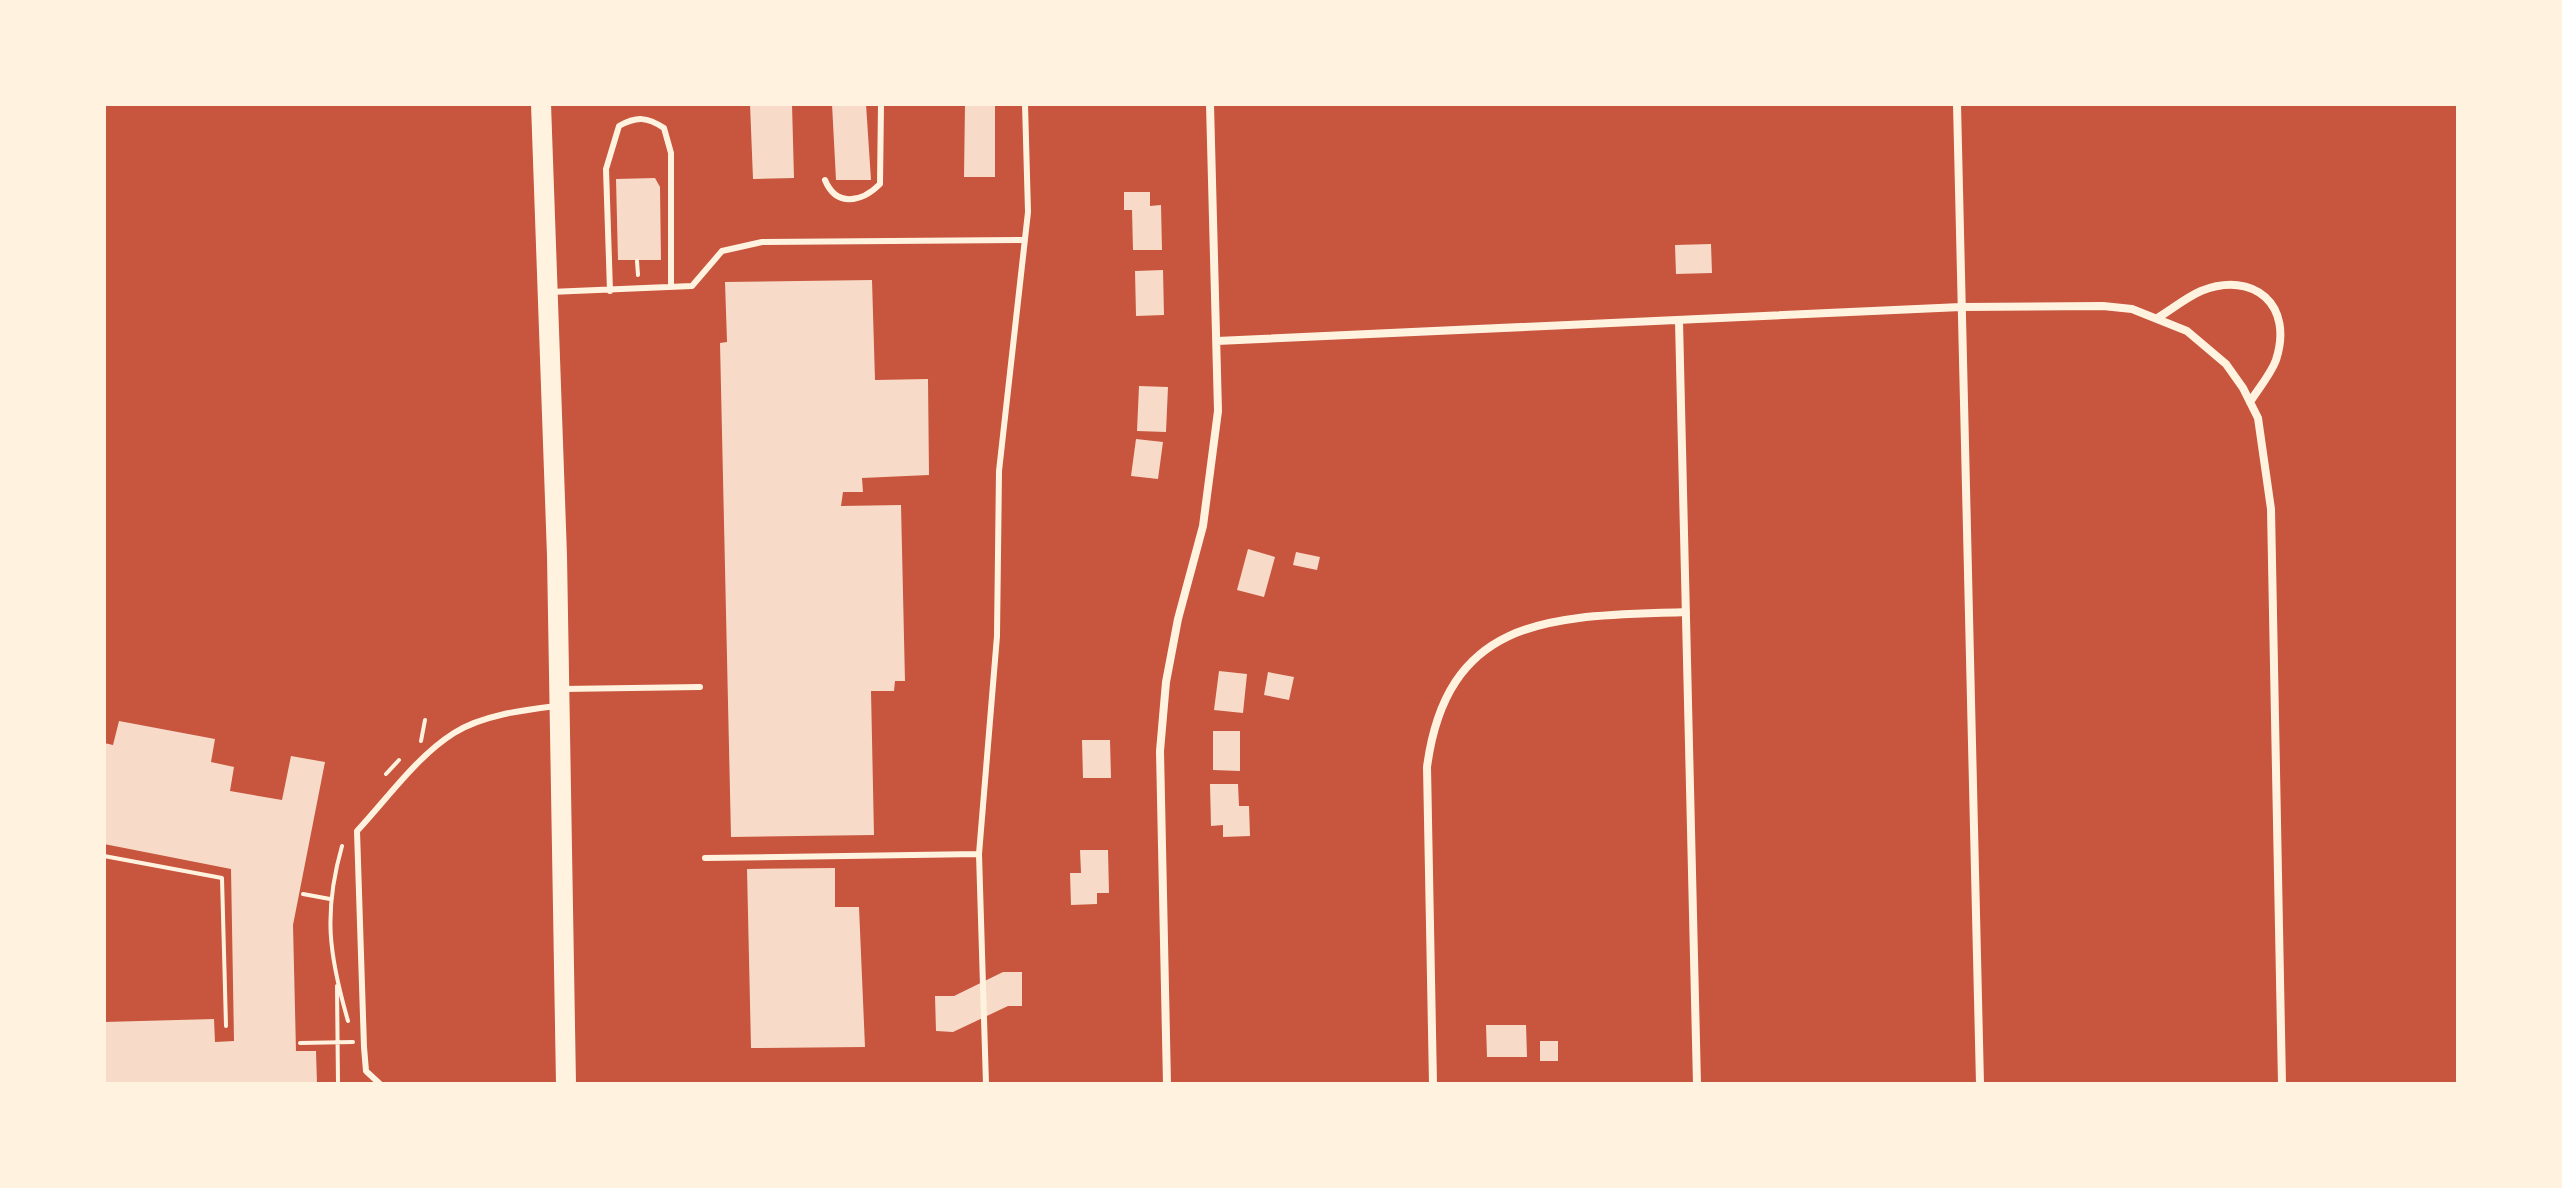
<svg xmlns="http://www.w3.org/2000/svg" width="2562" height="1188" font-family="Arial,sans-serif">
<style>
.building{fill:#f7dbc8}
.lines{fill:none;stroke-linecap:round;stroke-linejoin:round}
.path{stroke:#fff3e0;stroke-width:4}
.service{stroke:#fff3e0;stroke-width:6}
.minor{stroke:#fff3e0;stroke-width:8}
.primary{stroke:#fff3e0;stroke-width:20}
</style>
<rect width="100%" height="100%" fill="#c8553d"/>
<path class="building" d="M750,104H792L794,178L753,179Z
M832,104H866L871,180H836Z
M965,104H995V177H964Z
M655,178L660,187L661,260H618L616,179Z
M1124,192H1150V206L1161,205L1162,250H1133L1132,210H1124Z
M1711,244L1712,273L1676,274L1675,245Z
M1163,270L1164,315L1136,316L1135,271Z
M872,280L875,380L928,379L929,475L862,478L863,492H843L841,506L901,505L905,681H895L894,691H871L874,835L731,837L720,343L727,342L725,282Z
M1139,386L1168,387L1166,432L1137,431Z
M1136,439L1163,442L1158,479L1131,476Z
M1248,549L1275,557L1264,597L1237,590Z
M1296,552L1320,557L1317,570L1293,565Z
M1219,671L1247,674L1243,713L1214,710Z
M1268,672L1294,677L1289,700L1264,695Z
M119,721L215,739L211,762L234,767L230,791L282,800L291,756L325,762L293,925L296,1051H316L317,1084H104V1022L214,1019L215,1042L234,1041L231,869L104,844V743L113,745Z
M1213,731H1240V771L1213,770Z
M1082,740H1110L1111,778H1083Z
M1210,784H1238L1239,806H1249L1250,836L1223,837V825L1211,826Z
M1080,850H1108L1109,893H1097V904L1071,905L1070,873H1081Z
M835,868V907H859L865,1047L751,1048L747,869Z
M1003,972H1022V1006H1008L953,1032L936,1031L935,996H954Z
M1486,1025H1526L1527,1057H1487Z
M1540,1041H1558V1061H1540Z"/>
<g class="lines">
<path class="path" d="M637,261L638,275
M421,741L425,720
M386,774L399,760
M342,846C323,913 329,955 348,1021
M104,856L222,878L226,1026
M303,894L330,899
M337,986L338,1084
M300,1043L353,1042"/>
<path class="service" d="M825,180C836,207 861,203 880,184L881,104
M610,291L606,169L619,126C637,116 647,117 664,128L671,153V287
M550,292L692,286L722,251L762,242L1025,240
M563,689L700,687
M979,854L986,1084
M705,858L979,854L997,636L999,471L1028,212L1025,104
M380,1084L366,1071L364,1047L357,831C387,799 416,757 454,733C482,715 524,710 556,706"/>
<path class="minor" d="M1957,104L1980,1084
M2159,317C2172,309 2187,297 2201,291C2254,270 2294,305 2276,360C2271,374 2258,389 2250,402
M1679,321L1697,1084
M1217,341L1961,307L2103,306L2132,309L2187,331L2226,364L2243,388L2258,418L2271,509L2282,1084
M1167,1084L1160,751L1166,682L1178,619L1203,526L1218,411L1210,104
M1433,1084L1427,767C1448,610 1560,617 1686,612"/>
<path class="primary" d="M541,104L557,556L566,1084"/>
</g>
<rect width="2562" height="1188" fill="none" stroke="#fff3e0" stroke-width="212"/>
</svg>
